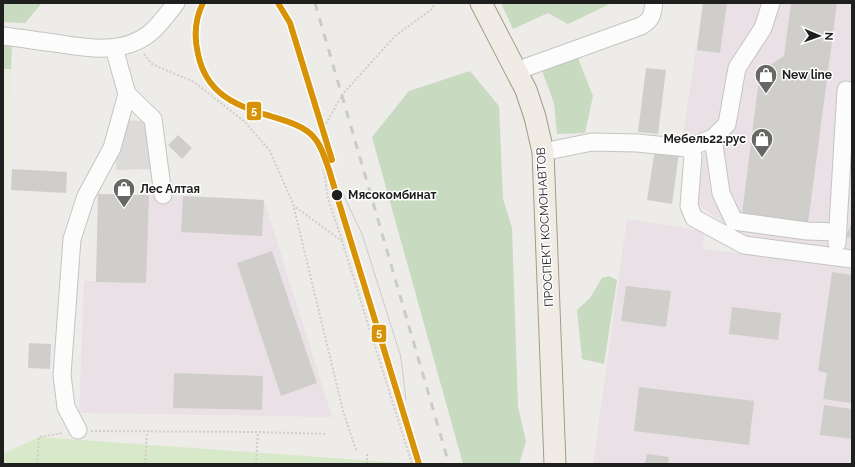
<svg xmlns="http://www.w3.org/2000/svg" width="855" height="467" font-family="Raleway,sans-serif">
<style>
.residential{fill:#dcdbd9}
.industrial{fill:#eae1e6}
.farmland{fill:#ebeddc}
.grass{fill:#d8e9c9}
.forest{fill:#c8dabf}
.building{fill:#d0cecb}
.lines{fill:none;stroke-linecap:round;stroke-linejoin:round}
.minor-casing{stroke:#c4c4c2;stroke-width:19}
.major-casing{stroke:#a29b86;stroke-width:23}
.path{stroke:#d6cbc8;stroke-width:2;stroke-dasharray:2 2;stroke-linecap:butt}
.minor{stroke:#fcfcfc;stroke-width:17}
.major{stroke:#f0ece5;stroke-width:21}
.tram{stroke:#cbcbca;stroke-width:1}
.rail{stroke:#cbcbca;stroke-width:3;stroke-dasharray:8 8;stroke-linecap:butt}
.tram-1-casing{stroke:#fff;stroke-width:9}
.tram-1{stroke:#d79205;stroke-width:6}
.stop-dot{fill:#1f1f1f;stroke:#fff;stroke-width:1.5}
.labels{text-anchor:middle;stroke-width:3;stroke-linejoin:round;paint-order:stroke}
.poi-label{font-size:12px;font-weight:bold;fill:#1f1f1f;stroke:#fff;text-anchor:start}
.stop-label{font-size:12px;font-weight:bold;fill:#1f1f1f;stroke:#fff;text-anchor:start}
.street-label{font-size:12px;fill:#1f1f1f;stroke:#fff}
.line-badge{stroke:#fff;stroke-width:1.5}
.badge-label{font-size:11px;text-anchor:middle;font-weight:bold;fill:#fff}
</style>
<rect width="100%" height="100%" fill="#edece8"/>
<path class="residential" d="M118,120L146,121L153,169L116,170Z"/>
<path class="industrial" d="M703,3H852V250L745,236L697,205L705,139L683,135Z
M98,194L183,196L264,200L332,417L79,413L84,281H96Z
M627,219L705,231L703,249L852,266V464H593Z"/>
<path class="farmland" d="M3,69H11L3,259Z"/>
<path class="grass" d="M39,437L403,463L404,464H3V454Z"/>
<path class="forest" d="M3,3H42L25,23L3,22Z
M501,3H612L568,24L548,13L513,29Z
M3,43H12L11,69H3Z
M578,58L593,96L585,133L557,134L554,103L541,68Z
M470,71L499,106L503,199L512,228L518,407L526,441L519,464H463L372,137L409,91Z
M609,276L617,280L604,364L582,359L577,310L590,298L602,278Z"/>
<path class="building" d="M703,3H727L720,53L697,50Z
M791,3H837L808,223L742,214L760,71L784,56Z
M646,68L666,70L658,134L638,132Z
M178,135L192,148L182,159L168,145Z
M655,149L679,153L672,204L647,200Z
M12,169L67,172L66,193L11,190Z
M98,194L149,195L146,283L96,282Z
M183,196L264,200L262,236L181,232Z
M852,222V239L846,236Z
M272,251L317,383L281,396L237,263Z
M832,272L852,275V403L823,399L827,373L818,371Z
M626,286L671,291L666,327L621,321Z
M732,307L781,313L778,340L729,334Z
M29,343L51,344L50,369L28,368Z
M174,373L263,376L262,410L173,408Z
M639,387L754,401L749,445L634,431Z
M824,405L852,409V439L820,435Z
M647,454L669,457L668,464H645Z"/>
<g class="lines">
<g class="minor-casing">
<path id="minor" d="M3,36C20,38 38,41 55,43C86,48 123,55 150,33C160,25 168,13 176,3
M114,48L127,94L153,119L163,195
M516,71L641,26C652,19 652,16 654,3
M713,138L721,193L734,221L807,231L837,232
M688,148L713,138L727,124L737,68L763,28L771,3
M543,152L592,142L637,143L688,148L693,156L689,206L694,218L744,245L852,259
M837,243L846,90
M78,430L66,407L62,375L72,239L86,196L112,148L127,94"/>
</g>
<g class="major-casing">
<path id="major" d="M481,3L526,90L535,117L543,152L555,464"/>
</g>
<path class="path" d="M144,54L152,64L194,82L245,122L270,151L294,206L342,241L412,464
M294,208L343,411L356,450
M342,240L328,199L321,150L323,129L342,95L395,36L432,9L435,3
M91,431L258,432L326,434
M37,464L39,437L63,433
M145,464L147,431
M256,464L258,432
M367,464V454"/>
<use href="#minor" class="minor"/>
<use href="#major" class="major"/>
<path class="tram" d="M342,192L362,234L400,354L402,365L406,400"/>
<path class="rail" d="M315,3L449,464"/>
<g class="tram-1-casing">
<path id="tram-1" d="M203,3C195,19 194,37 198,54C206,93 235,106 270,116C282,120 296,123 307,131C320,140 324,156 329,170L419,464
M278,3L290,23L332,160"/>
</g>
<use href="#tram-1" class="tram-1"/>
</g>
<defs>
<g id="shop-pin" transform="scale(1.15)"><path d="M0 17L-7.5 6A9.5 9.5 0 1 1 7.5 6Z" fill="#676765" stroke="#fff"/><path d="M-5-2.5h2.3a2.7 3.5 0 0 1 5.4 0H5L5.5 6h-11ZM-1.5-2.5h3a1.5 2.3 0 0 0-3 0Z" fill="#fff"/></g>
</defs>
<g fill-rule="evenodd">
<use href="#shop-pin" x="766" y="75"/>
<use href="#shop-pin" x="762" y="139"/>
<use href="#shop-pin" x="124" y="189"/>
</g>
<circle class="stop-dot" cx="337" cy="195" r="6"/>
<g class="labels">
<g class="poi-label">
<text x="782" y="79">New line</text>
<text x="746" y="143" text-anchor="end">Мебель22.рус</text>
<text x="140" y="193">Лес Алтая</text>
</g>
<g class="stop-label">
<text x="348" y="199">Мясокомбинат</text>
</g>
<g class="street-label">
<text transform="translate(545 227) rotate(-93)" y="4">ПРОСПЕКТ КОСМОНАВТОВ</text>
</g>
</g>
<g class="line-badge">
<rect x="246" y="101" width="16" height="20" rx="4" fill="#d79205"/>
<rect x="371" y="324" width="16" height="19" rx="4" fill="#d79205"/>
</g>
<g class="badge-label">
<text x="254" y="115">5</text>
<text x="379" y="337">5</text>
</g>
<rect width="855" height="467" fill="none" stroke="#1f1f1f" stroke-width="8"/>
<g transform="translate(819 36) rotate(92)" stroke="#ffffff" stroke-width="3" paint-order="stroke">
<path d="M0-3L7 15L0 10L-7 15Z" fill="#1f1f1f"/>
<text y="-6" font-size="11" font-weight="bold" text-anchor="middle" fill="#1f1f1f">N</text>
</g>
</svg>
